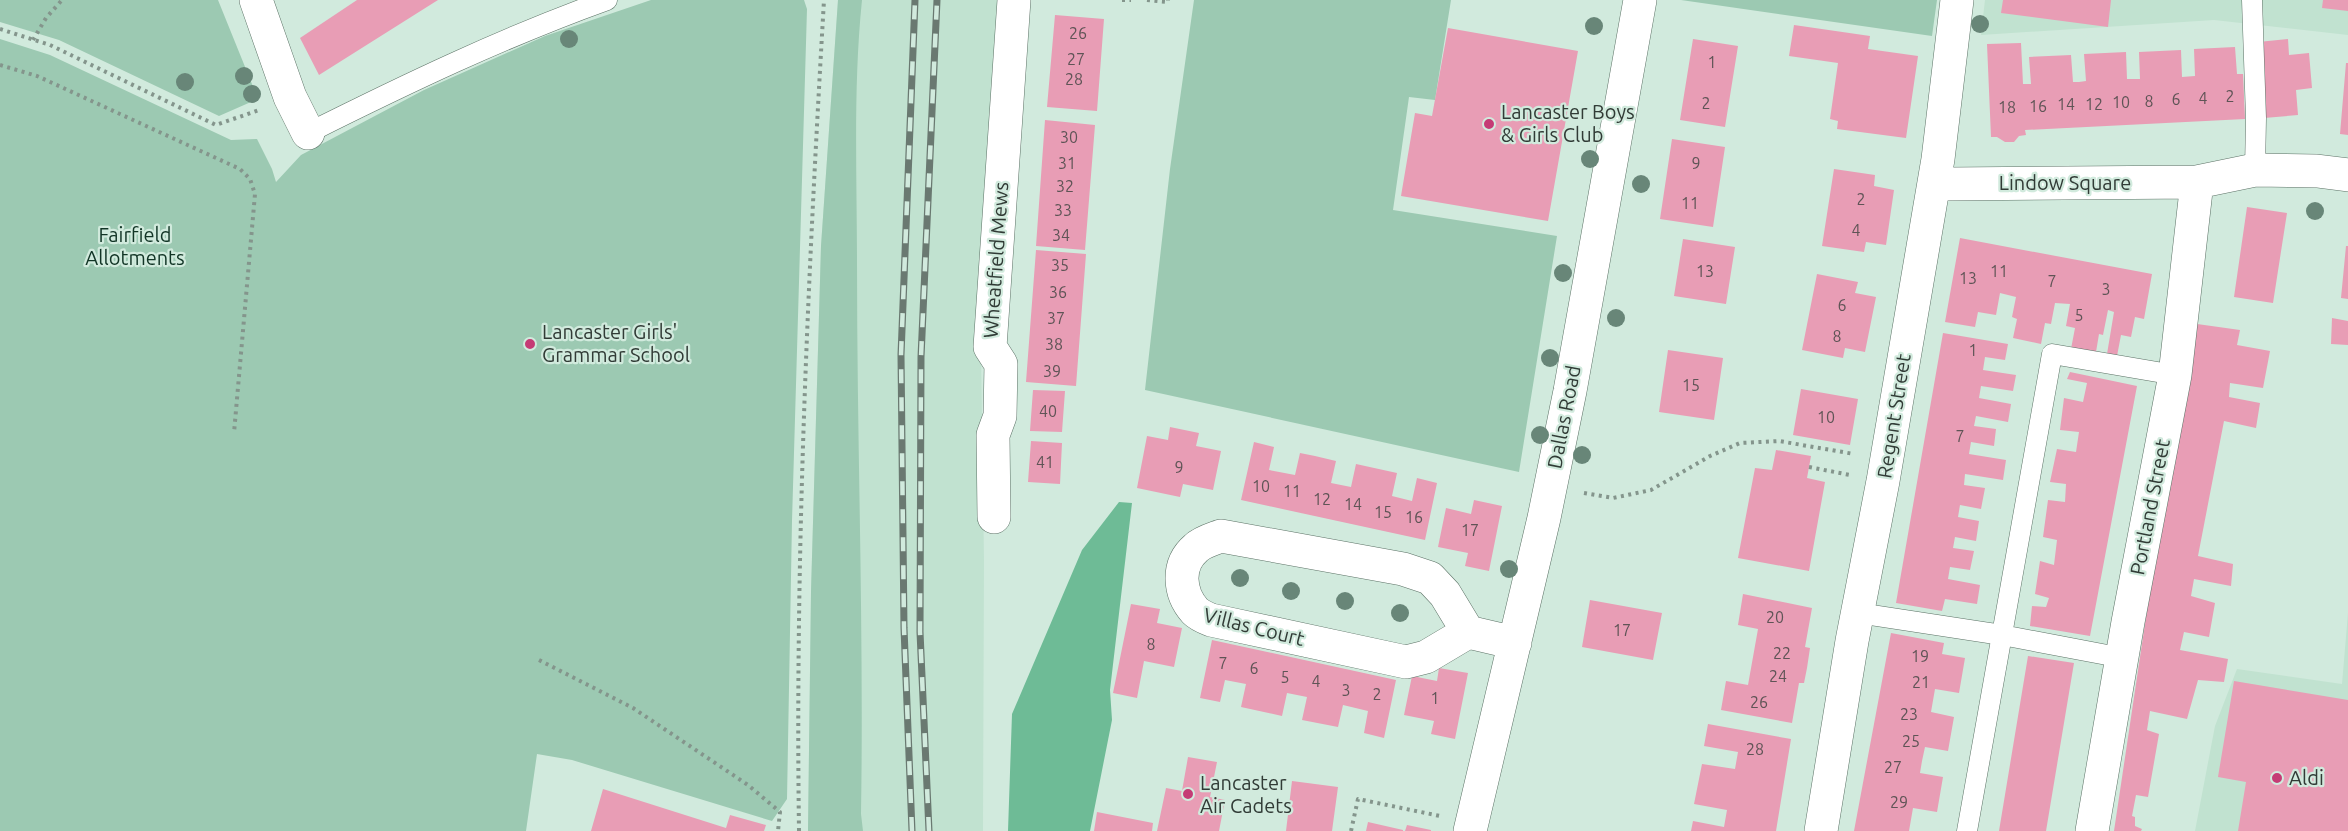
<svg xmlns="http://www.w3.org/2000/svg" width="2348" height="831" font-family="Ubuntu,sans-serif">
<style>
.built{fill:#c1e2d0}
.green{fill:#9cc9b2}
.forest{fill:#6ebb96}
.building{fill:#e89db5}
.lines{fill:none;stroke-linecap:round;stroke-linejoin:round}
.lane-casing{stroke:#5c7266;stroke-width:21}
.street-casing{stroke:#5c7266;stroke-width:34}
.path{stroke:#84958c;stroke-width:4;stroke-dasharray:3 4.5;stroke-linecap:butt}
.lane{stroke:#fff;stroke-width:20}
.street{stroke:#fff;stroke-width:33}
.rail-casing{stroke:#6a7971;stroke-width:7}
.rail{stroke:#d1eadd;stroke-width:4.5;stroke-dasharray:14;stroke-linecap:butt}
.tree{fill:#688678}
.poi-dot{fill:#c53b75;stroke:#d1eadd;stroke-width:2}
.labels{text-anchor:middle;stroke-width:4.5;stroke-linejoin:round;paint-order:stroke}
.number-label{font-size:16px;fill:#5f5456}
.poi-label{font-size:20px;fill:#313b36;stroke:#d1eadd;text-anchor:start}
.street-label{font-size:20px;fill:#313b36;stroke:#d1eadd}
.park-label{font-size:20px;fill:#123526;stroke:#d1eadd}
</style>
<rect width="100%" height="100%" fill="#d1eadd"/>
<path class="built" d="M838,0H1004L981,349L984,561L983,831H808L811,592L821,246Z
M1985,0H2348V35L2214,20L1981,35Z
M2348,613V831H2195L2215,726L2237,669L2342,684Z"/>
<path class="green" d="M0,0H218L258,99L219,116L59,40L0,22Z
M651,0H804L807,9L792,521L787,799L772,821L572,760L537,754L526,831H0V39L50,55L231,140L257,139L272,169L276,182L301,155L424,90L545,36Z
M838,0H862C853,87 857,176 857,264C857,447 864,630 861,814L863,831H808L811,592L821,246Z
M1194,0H1451L1435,100L1409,97L1393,210L1557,236L1519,472L1145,390L1170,169Z
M1681,0H1937L1932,36Z"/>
<path class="forest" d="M1119,502L1132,503L1110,690L1112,720L1090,831H1008L1012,714L1082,550Z"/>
<path class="building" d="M357,0H438L319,75L300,38Z
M2003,0H2111L2108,27L2001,13Z
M2323,0H2348V11L2322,8Z
M1055,15L1104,19L1097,111L1047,107Z
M1794,25L1870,36L1868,49L1918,56L1906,138L1837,129L1838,121L1830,119L1838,63L1789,56Z
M1448,28L1578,51L1548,221L1401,196L1415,113L1432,116Z
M1693,39L1738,46L1725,127L1680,120Z
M2288,39L2289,55L2309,53L2312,88L2296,90L2298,115L2264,118L2258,42Z
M2021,43L2023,84H2031L2029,57L2071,55L2073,82H2079L2086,81L2084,54L2126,52L2127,79H2140L2139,52L2181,50L2182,77L2195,76L2194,49L2235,47L2237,74H2243L2245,119L2025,130L2026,135L2019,136L2014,142H2005L1997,137H1991L1987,44Z
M2346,63H2348V135L2340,134Z
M1045,120L1095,125L1085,250L1036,246Z
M1672,139L1725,147L1713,227L1660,219Z
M1834,169L1875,175L1874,186L1894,190L1886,245L1866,242L1864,252L1822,246Z
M2247,207L2287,213L2273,303L2234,297Z
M1960,238L2152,274L2144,319L2135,317L2131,337L2121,335L2117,356L2107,354L2114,312L2108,310L2103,335L2099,334L2096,352L2071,349L2075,328L2066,326L2070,304L2055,303L2051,324L2045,323L2041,344L2013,338L2017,319L2012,317L2016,297L2000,293L1996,315L1978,312L1975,327L1945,322Z
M1683,239L1735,247L1726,304L1674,296Z
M2346,246H2348V299L2341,298Z
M1036,250L1086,254L1076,386L1026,382Z
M1817,274L1858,282L1855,293L1876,297L1865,352L1845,348L1843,358L1802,350Z
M2332,318L2348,321V345L2331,344Z
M2190,323L2240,330L2237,345L2270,351L2263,388L2230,383L2229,397L2260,403L2256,428L2224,421L2198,556L2233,564L2231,586L2194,579L2191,596L2215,603L2209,637L2184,632L2180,650L2228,659L2224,682L2198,680L2187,719L2150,711L2147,730L2159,734L2148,797L2136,795L2132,816L2135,817V826L2142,829L2141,831H2114Z
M1943,333L2008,344L2005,360L1985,357L1983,370L2016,375L2013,391L1981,386L1979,398L2011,404L2008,422L1976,416L1974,426L1996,429L1994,446L1971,442L1969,454L2006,460L2003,480L1965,474L1964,485L1985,488L1981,509L1960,505L1958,517L1979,521L1976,541L1955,537L1953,548L1974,551L1970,570L1950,567L1948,579L1980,585L1977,604L1945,599L1942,611L1896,603Z
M1668,350L1723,358L1714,420L1659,412Z
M2070,372L2137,386L2090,636L2030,626L2032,606L2046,607L2049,598L2035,594L2040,561L2054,565L2057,540L2043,537L2048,500L2065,502L2066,484L2050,482L2057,449L2076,452L2079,432L2060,430L2064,398L2083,402L2087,383L2067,379Z
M1801,389L1858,399L1850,445L1793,435Z
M1033,390L1065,391L1062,432L1030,431Z
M1170,427L1199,433L1196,446L1221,451L1213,490L1183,484L1180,497L1137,488L1147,436L1168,440Z
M1031,441L1062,443L1060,484L1028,482Z
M1254,442L1274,447L1269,470L1295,475L1300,453L1315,456L1336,461L1331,483L1351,487L1356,464L1397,473L1392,496L1412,501L1417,478L1437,483L1425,540L1241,500Z
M1776,450L1811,456L1807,478L1825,482L1809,571L1738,558L1755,468L1772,470Z
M1474,500L1502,506L1489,571L1465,566L1468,553L1438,547L1446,508L1471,514Z
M1743,594L1812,608L1805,647L1810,648L1807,668L1804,683H1799L1792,723L1721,710L1726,681L1748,685L1758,629L1738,625Z
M1590,600L1662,613L1653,660L1582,647Z
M1131,604L1160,609L1157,623L1182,628L1174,667L1144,661L1137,698L1113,693Z
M1891,633L1944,643L1942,654L1965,658L1959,693L1935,689L1931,712L1954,717L1948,751L1925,747L1922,761L1920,773L1943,777L1937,812L1913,808L1909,831H1854Z
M1212,640L1396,680L1384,738L1364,733L1368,711L1343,705L1338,727L1302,720L1307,697L1287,693L1282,716L1241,707L1246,684L1225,680L1220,702L1200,698Z
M2028,656L2074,663L2046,831H1999Z
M1439,668L1468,673L1455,739L1431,734L1434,721L1404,715L1412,676L1437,681Z
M2234,681L2348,700V831H2238L2246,782L2218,777Z
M1708,724L1791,739L1776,831H1691L1693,821L1724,827L1727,810L1694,804L1702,764L1735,769L1738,752L1704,746Z
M1188,757L1217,762L1210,797L1225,800L1219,831H1157L1166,788L1182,791Z
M1292,781L1338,787L1332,831H1286Z
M603,789L726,828L730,815L766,825L764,831H591Z
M1097,812L1153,823L1152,831H1094Z
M1368,822L1403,830V831H1366Z
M1407,825L1431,830V831H1405Z"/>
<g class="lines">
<g class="lane-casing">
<path id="lane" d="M2252,0L2256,118L2255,170
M308,133C406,84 504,37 607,0
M1858,613L2002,635L2123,658
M1967,831L2052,354L2175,375"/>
</g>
<g class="street-casing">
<path id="street" d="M256,0L290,97L308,133
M1935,182L1948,184L2197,182L2255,170L2317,171L2348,175
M994,517L993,435L1000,416L1001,364L990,347L1014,0
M1468,632L1426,657L1406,662L1211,620C1206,618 1199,615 1195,611C1179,593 1176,565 1196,548C1202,542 1213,539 1221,536L1403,569L1430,578L1445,594L1468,632L1515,643
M1470,831L1544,518L1570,391L1640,0
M1821,831L1852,641L1883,481L1938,159L1957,0
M2092,831L2128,622L2175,375L2197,182"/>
</g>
<path class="path" d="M1122,0H1131
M1147,0L1168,2V0
M0,29L50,45L216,125L259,110
M33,40L46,18L62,0
M0,65L37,76L240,169L250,179L255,194L234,433
M1809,467L1850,475
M1584,493L1613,498L1651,490L1710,456L1740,443L1779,441L1854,454
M539,660L633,708L748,785L780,812L778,831
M799,831C795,554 808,277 824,0
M1351,831L1358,799L1440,816"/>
<use href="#lane" class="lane"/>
<use href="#street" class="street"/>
<g class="rail-casing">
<path id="rail" d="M912,831L904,628L901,355L915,0
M929,831L920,632L921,357L937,0"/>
</g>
<use href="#rail" class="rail"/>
</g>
<g class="tree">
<circle cx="1980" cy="24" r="9"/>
<circle cx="1594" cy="26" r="9"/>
<circle cx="569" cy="39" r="9"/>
<circle cx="244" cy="76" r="9"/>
<circle cx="185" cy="82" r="9"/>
<circle cx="252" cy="94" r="9"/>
<circle cx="1590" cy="159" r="9"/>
<circle cx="1641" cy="184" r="9"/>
<circle cx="2315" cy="211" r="9"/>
<circle cx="1563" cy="273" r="9"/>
<circle cx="1616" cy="318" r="9"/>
<circle cx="1550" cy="358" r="9"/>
<circle cx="1540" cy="435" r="9"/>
<circle cx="1582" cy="455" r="9"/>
<circle cx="1509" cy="569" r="9"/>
<circle cx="1240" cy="578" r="9"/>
<circle cx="1291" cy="591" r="9"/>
<circle cx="1345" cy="601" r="9"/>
<circle cx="1400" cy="613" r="9"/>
</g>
<g class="poi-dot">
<circle cx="1489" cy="124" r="6"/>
<circle cx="530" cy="344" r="6"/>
<circle cx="2277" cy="778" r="6"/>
<circle cx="1188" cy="794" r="6"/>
</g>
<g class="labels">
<g class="number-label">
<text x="1078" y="39">26</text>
<text x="1076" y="65">27</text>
<text x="1712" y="68">1</text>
<text x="1074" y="85">28</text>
<text x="2230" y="102">2</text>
<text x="2203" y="104">4</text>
<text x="2176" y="105">6</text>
<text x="2149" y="107">8</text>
<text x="2121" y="108">10</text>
<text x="1706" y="109">2</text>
<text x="2066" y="110">14</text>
<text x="2094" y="110">12</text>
<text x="2038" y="112">16</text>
<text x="2007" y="113">18</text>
<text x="1069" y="143">30</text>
<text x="1067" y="169">31</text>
<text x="1696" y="169">9</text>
<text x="1065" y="192">32</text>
<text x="1861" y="205">2</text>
<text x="1690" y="209">11</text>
<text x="1063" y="216">33</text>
<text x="1856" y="236">4</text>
<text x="1061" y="241">34</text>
<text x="1060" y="271">35</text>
<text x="1705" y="277">13</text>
<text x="1999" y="277">11</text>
<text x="1968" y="284">13</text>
<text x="2052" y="287">7</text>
<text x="2106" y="295">3</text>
<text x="1058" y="298">36</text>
<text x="1842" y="311">6</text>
<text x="2079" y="321">5</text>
<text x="1056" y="324">37</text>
<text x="1837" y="342">8</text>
<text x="1054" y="350">38</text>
<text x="1973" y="356">1</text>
<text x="1052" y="377">39</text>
<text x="1691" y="391">15</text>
<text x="1048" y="417">40</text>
<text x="1826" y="423">10</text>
<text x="1960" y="442">7</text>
<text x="1045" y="468">41</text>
<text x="1179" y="473">9</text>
<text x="1261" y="492">10</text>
<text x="1292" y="497">11</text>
<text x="1322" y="505">12</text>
<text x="1353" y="510">14</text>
<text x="1383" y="518">15</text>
<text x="1414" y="523">16</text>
<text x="1470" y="536">17</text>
<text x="1775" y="623">20</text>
<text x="1622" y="636">17</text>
<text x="1151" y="650">8</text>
<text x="1782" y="659">22</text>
<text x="1920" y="662">19</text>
<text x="1223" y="669">7</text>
<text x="1254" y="674">6</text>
<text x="1778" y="682">24</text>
<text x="1285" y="683">5</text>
<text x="1316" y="687">4</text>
<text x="1921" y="688">21</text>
<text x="1346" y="696">3</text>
<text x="1377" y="700">2</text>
<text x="1435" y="704">1</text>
<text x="1759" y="708">26</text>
<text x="1909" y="720">23</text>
<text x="1911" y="747">25</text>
<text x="1755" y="755">28</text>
<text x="1893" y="773">27</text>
<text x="1899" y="808">29</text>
</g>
<g class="poi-label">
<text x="1501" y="119">Lancaster Boys<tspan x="1501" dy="23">&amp; Girls Club</tspan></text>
<text x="542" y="339">Lancaster Girls'<tspan x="542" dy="23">Grammar School</tspan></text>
<text x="2289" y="785">Aldi</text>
<text x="1200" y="790">Lancaster<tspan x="1200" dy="23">Air Cadets</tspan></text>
</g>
<g class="street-label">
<text x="2065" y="190">Lindow Square</text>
<text transform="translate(996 260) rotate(-86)" y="7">Wheatfield Mews</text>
<text transform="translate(1894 416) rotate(-81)" y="7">Regent Street</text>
<text transform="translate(1564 417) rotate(-79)" y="7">Dallas Road</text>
<text transform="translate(2150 507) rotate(-79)" y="7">Portland Street</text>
<text transform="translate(1254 627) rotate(14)" y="7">Villas Court</text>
</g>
<g class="park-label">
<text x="135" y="242">Fairfield<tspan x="135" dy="23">Allotments</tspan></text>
</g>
</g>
</svg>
